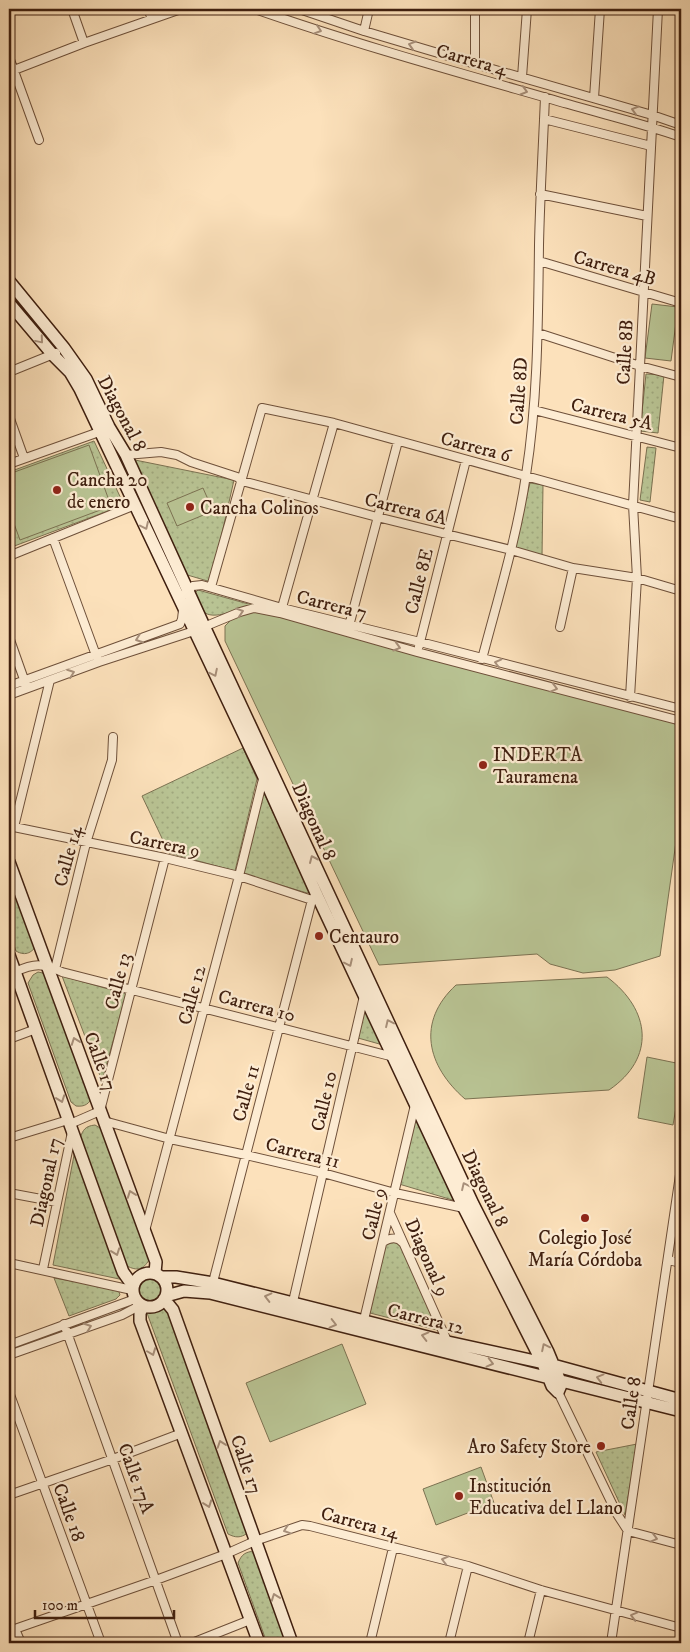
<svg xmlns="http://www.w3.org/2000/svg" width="690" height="1652" font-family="'IM FELL DW Pica',serif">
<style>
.grass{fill:url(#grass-dots);stroke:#7c7252}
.garden{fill:#b9c494;stroke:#7c7252}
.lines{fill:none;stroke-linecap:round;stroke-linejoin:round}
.street-casing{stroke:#6e503a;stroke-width:10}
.secondary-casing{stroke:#3f1f0f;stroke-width:14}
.street{stroke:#fdecd3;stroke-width:8}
.secondary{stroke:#fdecd3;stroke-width:11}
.oneway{stroke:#a8907b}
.poi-dot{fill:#8f2418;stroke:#fdecd3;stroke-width:2}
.labels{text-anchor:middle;stroke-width:4.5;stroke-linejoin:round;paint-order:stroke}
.street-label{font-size:19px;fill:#3f1f0f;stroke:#fdecd3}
.poi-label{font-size:19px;fill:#3f1f0f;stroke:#fdecd3;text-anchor:start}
</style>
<defs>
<pattern id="grass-dots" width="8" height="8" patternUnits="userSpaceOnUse" patternTransform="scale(1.25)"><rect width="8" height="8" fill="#b9c494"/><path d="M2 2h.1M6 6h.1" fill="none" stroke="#a0a87e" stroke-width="1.8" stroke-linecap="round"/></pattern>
</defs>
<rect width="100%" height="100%" fill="#fce1bb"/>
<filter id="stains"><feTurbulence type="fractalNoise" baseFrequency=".004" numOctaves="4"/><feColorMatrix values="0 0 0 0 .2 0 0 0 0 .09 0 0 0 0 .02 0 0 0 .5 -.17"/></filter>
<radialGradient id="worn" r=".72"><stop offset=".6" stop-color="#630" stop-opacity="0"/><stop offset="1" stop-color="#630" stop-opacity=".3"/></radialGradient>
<path class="grass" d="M646,374L664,375L658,433L640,431Z
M94,441L124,505L9,548V472Z
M647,447L656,448L650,502L640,500Z
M135,460L234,480L211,582L184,574Z
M530,483L543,485L542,558L513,549Z
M198,590L252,605C241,608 212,622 203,611C200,607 197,599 195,593Z
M243,748L257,779L235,871L169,853L142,796Z
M262,789L310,892L307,893L241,873Z
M9,865L38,943C33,952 26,957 16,951L9,931Z
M38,972L48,974L93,1096C89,1104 85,1107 76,1106L71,1102L28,983L33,975Z
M62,976L126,994L102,1081Z
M366,1005L383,1045L358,1038Z
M416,1118L456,1201L399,1184Z
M95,1125L102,1129L149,1260C143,1270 137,1271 127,1266L80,1138C83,1130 85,1126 95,1125Z
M75,1150L124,1280L53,1265Z
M391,1241L396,1242L402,1247L441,1331L370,1313L385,1244Z
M54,1278L118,1289L120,1295L116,1299L69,1316Z
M139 1290a11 11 0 1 1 22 0a11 11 0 1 1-22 0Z
M164,1304L171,1311L248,1533C240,1538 236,1538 228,1534L147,1313L150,1309Z
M637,1444L625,1515L596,1452Z
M255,1551L291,1643H267L238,1563C242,1554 245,1552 255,1551Z"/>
<path class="garden" d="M652,304L678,307L671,361L645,358Z
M89,445L111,506L20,540L9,510V474Z
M203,488L213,511L177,526L167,503Z
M257,611L681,725V806L660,956L615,970L583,973L550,964L537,954L379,965L225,641V626L234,617Z
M607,977C651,1010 656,1058 609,1090L465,1099C427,1066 416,1022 456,985Z
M647,1057L681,1064V1078L673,1125L638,1118Z
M342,1344L366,1404L270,1442L246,1383Z
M481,1467L494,1503L436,1525L423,1489Z"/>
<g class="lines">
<g class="street-casing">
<path id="street" d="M72,9L84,43
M148,9L152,19
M255,9C358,45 464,74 568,104C606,115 644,124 681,137
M299,9L364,31L475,64L652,115L681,125
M364,31L369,9
M9,57L39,140
M475,64V9
M9,72L84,43L181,9
M522,77L527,9
M594,98L600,9
M544,119L651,146
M540,194L647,216
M539,261L681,303
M538,333L640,366L681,377
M9,372L56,353
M534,410L681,448
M9,416L24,458
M126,455L161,452L177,455L191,462L237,477L242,481L377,517L511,550L573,568L637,578L681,591
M9,464L99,432
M53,538L97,658
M9,556L135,505
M211,587L262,408L334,423L681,519
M185,594L193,586L202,585L282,608L420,642L681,709
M281,611L334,423
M349,626L398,441
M560,627L573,568
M9,637L26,685
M419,646L466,460
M482,659C498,598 517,537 526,475C538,398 538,322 539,245C540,196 543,146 545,97
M9,686L180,624L182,619L183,610
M9,695L99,662L194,631L240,612L254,608L280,613L417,652L681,721
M630,697L637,578L633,505L658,9
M9,826L165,858L239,876L312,900
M14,827L50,680
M55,969L86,843L112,760L113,737
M15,972C34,963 43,963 62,972L394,1057
M9,1039L36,1029
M104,1121L170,1139L246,1155L323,1173L395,1193L464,1208L466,1207
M70,1124L100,1111L165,858
M9,1138L68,1120
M9,1193L57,1202
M390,1213L448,1343
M145,1231L239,876L264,775
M383,1242C390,1238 397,1236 403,1243
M668,1260L681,1263
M9,1263L132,1290
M43,1269L72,1132
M212,1286L312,900L317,893
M292,1306L364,996
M64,1324L178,1643
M363,1324L415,1105
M9,1345L135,1299
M9,1355L122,1315L141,1305
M9,1392L101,1643
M558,1392L617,1514L628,1531L681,1545
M9,1495L113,1459L182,1433
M15,1629L21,1643
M9,1631L156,1580L226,1554L255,1541L302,1525L310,1526L468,1566L541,1590L681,1628
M192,1643L250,1620
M370,1643L393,1548
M449,1643L468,1566
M528,1643L541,1590
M611,1643L681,1168"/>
</g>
<g class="secondary-casing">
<path id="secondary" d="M9,281L64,348L86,379L109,427L126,455L204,626L473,1204L548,1352L560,1381L561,1385L558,1392L552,1386L543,1364L464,1208L316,893L263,775L80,389L70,372L53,355L9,303
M9,862L156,1262L155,1273
M9,955L123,1272L133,1286
M133 1290a17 17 0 1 1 34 0a17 17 0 1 1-34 0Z
M162,1277H176L213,1283L448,1342L553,1365L681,1400
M166,1296L184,1291L210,1293L681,1411
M164,1299L173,1310L292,1643
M143,1306L140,1313V1321L259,1643"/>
</g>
<use href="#street" class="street"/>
<use href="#secondary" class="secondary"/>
</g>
<defs><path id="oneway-chevron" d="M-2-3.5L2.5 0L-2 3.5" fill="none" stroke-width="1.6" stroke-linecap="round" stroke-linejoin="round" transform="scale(1.25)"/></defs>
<g class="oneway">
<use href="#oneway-chevron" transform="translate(318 30) rotate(18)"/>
<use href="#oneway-chevron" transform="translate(412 45) rotate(-163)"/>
<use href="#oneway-chevron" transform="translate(524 91) rotate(16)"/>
<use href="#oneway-chevron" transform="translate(635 110) rotate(-164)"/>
<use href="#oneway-chevron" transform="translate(40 340) rotate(50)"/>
<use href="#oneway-chevron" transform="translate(145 526) rotate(65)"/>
<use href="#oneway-chevron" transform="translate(240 612) rotate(-18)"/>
<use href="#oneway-chevron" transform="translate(139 639) rotate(160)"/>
<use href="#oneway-chevron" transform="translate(397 647) rotate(16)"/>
<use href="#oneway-chevron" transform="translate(498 663) rotate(-166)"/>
<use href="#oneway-chevron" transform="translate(71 673) rotate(-20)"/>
<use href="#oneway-chevron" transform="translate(214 673) rotate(64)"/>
<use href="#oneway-chevron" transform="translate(554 688) rotate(15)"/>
<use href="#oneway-chevron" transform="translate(313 859) rotate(-114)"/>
<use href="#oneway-chevron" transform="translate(349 963) rotate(65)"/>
<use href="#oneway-chevron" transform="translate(389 1023) rotate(-115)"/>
<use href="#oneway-chevron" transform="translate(75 1041) rotate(-110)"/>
<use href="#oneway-chevron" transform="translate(61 1099) rotate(70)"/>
<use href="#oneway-chevron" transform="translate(465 1186) rotate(-115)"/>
<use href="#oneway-chevron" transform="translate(131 1194) rotate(-110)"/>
<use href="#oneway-chevron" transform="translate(116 1252) rotate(70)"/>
<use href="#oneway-chevron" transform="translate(268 1297) rotate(-166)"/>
<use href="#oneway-chevron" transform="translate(333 1324) rotate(14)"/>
<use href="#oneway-chevron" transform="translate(88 1327) rotate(-20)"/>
<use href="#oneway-chevron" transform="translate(425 1336) rotate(-166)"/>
<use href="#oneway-chevron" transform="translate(545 1347) rotate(-116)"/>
<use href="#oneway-chevron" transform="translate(152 1352) rotate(69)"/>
<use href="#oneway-chevron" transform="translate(490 1363) rotate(14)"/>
<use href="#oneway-chevron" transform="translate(600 1378) rotate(-165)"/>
<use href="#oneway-chevron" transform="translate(221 1444) rotate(-109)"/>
<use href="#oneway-chevron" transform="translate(208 1504) rotate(70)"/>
<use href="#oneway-chevron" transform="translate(287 1530) rotate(161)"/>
<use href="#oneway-chevron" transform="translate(654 1538) rotate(15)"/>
<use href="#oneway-chevron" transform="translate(445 1560) rotate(-166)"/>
<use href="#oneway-chevron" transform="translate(275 1597) rotate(-110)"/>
<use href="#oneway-chevron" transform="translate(634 1616) rotate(-165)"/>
</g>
<g class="poi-dot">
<circle cx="57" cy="490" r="5"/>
<circle cx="190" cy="507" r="5"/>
<circle cx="483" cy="765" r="5"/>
<circle cx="319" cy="936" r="5"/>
<circle cx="585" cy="1218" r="5"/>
<circle cx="601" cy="1446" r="5"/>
<circle cx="459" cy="1496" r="5"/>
</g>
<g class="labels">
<g class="street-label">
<text transform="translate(472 59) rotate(16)" y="7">Carrera 4</text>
<text transform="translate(615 267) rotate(16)" y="7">Carrera 4B</text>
<text transform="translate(624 352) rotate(-87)" y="7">Calle 8B</text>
<text transform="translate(518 391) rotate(-86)" y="7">Calle 8D</text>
<text transform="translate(123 413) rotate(62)" y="7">Diagonal 8</text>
<text transform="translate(612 413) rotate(14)" y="7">Carrera 5A</text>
<text transform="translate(476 446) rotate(15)" y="7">Carrera 6</text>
<text transform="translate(406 508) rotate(14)" y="7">Carrera 6A</text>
<text transform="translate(418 581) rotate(-76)" y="7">Calle 8E</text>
<text transform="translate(332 604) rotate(14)" y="7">Carrera 7</text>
<text transform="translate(315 821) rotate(66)" y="7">Diagonal 8</text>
<text transform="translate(165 843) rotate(12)" y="7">Carrera 9</text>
<text transform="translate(67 856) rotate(-75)" y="7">Calle 14</text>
<text transform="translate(117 981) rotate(-76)" y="7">Calle 13</text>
<text transform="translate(191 995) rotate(-75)" y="7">Calle 12</text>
<text transform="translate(257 1005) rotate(15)" y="7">Carrera 10</text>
<text transform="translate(101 1061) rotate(70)" y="7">Calle 17</text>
<text transform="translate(245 1093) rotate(-75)" y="7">Calle 11</text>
<text transform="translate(323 1101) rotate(-77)" y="7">Calle 10</text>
<text transform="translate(303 1152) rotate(14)" y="7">Carrera 11</text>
<text transform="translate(45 1182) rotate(-78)" y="7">Diagonal 17</text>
<text transform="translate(486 1188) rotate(64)" y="7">Diagonal 8</text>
<text transform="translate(373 1214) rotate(-77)" y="7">Calle 9</text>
<text transform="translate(428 1257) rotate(66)" y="7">Diagonal 9</text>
<text transform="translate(426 1318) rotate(14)" y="7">Carrera 12</text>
<text transform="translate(630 1403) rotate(-82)" y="7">Calle 8</text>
<text transform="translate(247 1464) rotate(71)" y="7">Calle 17</text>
<text transform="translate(137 1478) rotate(70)" y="7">Calle 17A</text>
<text transform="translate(70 1512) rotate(70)" y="7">Calle 18</text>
<text transform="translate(360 1522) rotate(15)" y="7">Carrera 14</text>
</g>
<g class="poi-label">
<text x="67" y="486">Cancha 20<tspan x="67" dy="22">de enero</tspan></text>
<text x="200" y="514">Cancha Colinos</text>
<text x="493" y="761">INDERTA<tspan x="493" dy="22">Tauramena</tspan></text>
<text x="329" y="943">Centauro</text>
<text x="585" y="1244" text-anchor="middle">Colegio José<tspan x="585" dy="22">María Córdoba</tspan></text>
<text x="591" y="1453" text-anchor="end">Aro Safety Store</text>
<text x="469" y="1492">Institución<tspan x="469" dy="22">Educativa del Llano</tspan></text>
</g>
</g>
<rect width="690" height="1652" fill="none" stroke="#fce1bb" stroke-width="30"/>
<rect x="10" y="10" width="670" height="1632" fill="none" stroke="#3f1f0f" stroke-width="2.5"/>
<rect x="15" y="15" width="660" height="1622" fill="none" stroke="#3f1f0f"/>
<path d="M35 1610v8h139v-8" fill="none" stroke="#3f1f0f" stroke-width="2.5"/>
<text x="42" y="1610" font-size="15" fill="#3f1f0f" stroke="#fdecd3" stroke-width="4" paint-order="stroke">100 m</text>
<rect width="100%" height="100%" filter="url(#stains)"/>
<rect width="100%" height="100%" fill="url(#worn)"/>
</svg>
